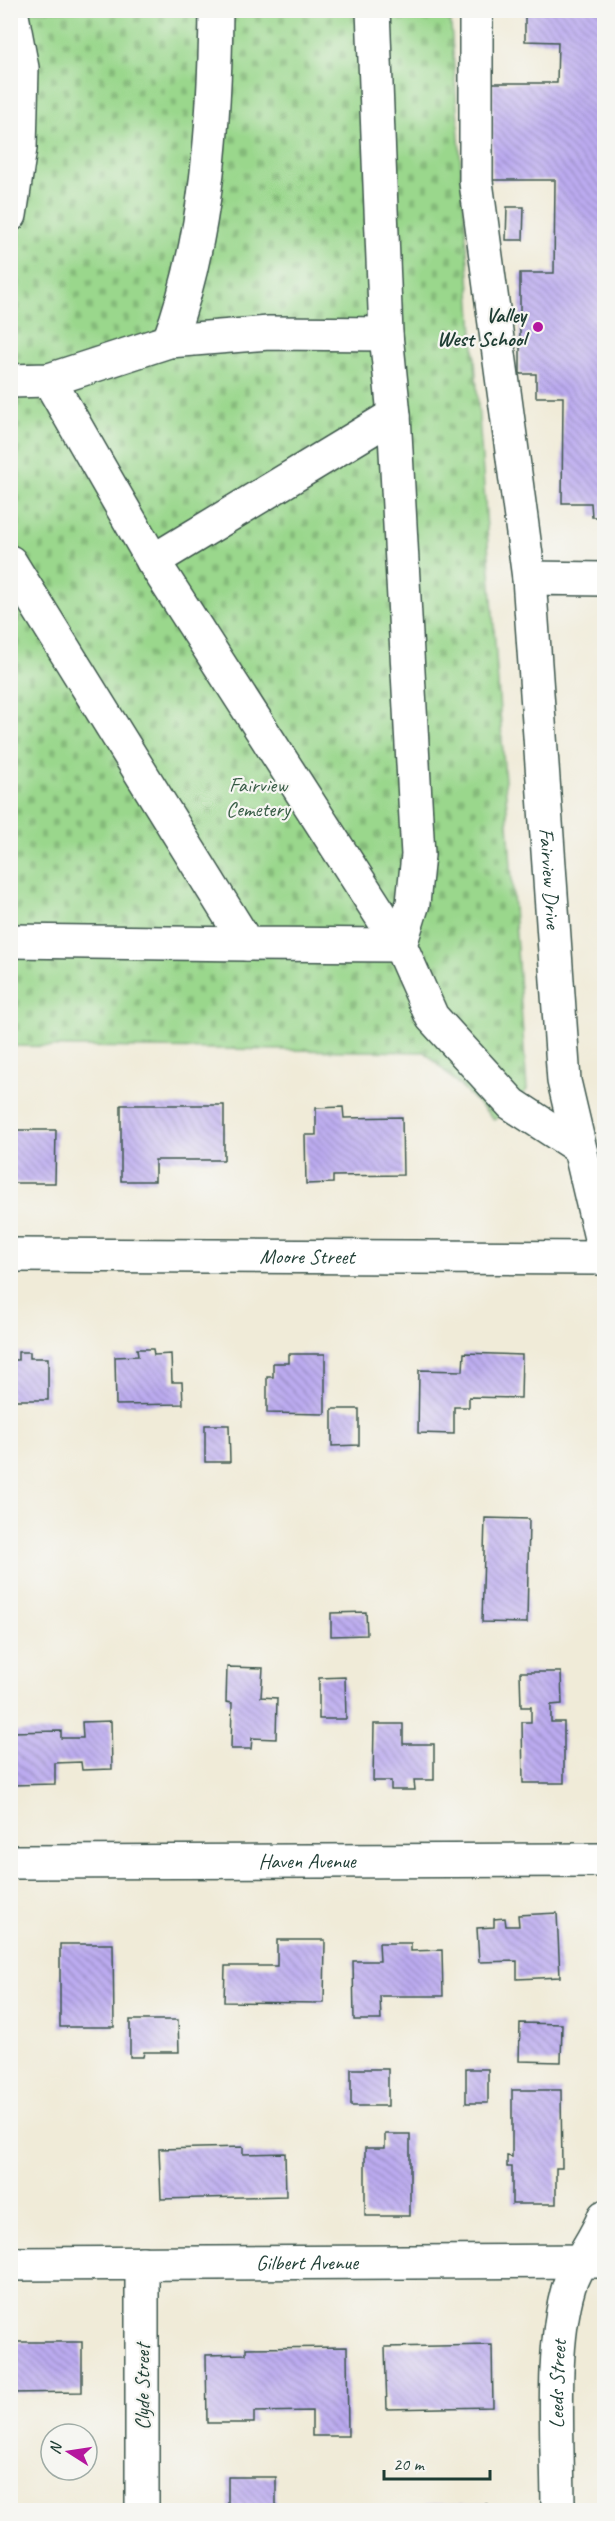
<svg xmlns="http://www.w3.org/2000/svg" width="615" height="2521" font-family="Caveat,sans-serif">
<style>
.cemetery{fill:url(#cemetery-stones);stroke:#5c8a60;stroke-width:1.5}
.building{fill:url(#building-back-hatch)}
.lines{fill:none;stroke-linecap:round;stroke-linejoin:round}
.minor-casing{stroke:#3e574d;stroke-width:36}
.minor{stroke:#fff;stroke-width:33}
.poi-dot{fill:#b5179e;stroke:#f6f6f2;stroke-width:2}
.labels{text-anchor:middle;stroke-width:4.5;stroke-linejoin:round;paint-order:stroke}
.poi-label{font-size:21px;font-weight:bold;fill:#1f3d34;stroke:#f6f6f2;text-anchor:end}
.park-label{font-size:21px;fill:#385c46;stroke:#f6f6f2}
.street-label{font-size:21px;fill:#1f3d34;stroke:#f6f6f2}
</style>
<defs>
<pattern id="cemetery-stones" width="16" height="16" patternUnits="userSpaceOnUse" patternTransform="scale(1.5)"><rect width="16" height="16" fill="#9ad78c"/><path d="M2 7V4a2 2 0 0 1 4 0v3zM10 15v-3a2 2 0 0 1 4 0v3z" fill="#84b979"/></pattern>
<pattern id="building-back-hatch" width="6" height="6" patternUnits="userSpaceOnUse" patternTransform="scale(1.5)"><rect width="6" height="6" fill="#bcabf0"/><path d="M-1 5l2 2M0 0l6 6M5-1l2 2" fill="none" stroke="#988cc3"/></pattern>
</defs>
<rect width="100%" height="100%" fill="#f6f6f2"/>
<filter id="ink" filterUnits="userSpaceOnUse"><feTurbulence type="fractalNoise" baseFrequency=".0167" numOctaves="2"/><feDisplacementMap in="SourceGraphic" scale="12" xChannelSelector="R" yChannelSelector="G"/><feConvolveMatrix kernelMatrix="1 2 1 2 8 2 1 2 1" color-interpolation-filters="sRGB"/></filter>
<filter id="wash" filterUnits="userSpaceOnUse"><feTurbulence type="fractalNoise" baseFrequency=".008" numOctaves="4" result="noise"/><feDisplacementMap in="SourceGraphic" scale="24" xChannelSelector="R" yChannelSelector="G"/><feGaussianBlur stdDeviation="1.35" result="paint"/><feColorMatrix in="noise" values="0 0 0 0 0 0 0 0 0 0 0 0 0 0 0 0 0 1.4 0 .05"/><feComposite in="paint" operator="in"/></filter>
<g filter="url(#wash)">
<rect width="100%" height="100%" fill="#f0ebd8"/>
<path class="cemetery" d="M11,11H450L527,1090L495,1120L425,1052L11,1046Z"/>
<g id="blocks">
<path class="building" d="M525,10H604V517H592L591,503H562L563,397H536V374H520V273H554L555,180H492L493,83H557L558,42L525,41Z
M507,207H524L523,240H506Z
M121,1105H224V1160H155V1181H121Z
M343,1107L344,1118L402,1117L403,1175L333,1176V1183L306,1184L305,1135H316V1108Z
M10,1130H56L55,1183H10Z
M137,1349H153L154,1355L171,1354L172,1382H182L183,1404L116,1405L115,1357L138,1356Z
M18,1352H30V1358H48V1400H10V1360H18Z
M464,1353L522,1355L521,1398L469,1397V1407H454V1434L418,1433L419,1370L463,1371Z
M289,1354H325V1414L267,1413V1377H273V1363H289Z
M332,1409H359V1445L332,1446Z
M205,1425H229L230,1462H205Z
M485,1518L529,1519L527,1623L482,1622Z
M366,1612L367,1635L331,1636V1613Z
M227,1667L263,1668L261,1697L277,1698L276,1739L252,1738L251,1749H231L232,1703L226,1702Z
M520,1672H561L562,1704L551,1705V1722H564V1783H523L522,1722H531V1707H521Z
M345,1677L346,1719H319V1678Z
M111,1721L112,1769L82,1770L81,1762L55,1763V1784L10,1785V1732L61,1731V1738H83L82,1722Z
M374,1724H403V1744H434V1780H414L415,1790H391V1781H373Z
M557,1913L560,1977L517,1979V1961L479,1962L477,1928L494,1927V1919L505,1918L506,1926H519L518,1915Z
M277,1940H325L324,2003L224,2002L225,1966H277Z
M379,1943H411V1951L442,1950L443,1996H380L381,2020H354L353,1961H380Z
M60,1944H113L114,2027H60Z
M130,2020H178L179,2052H144L143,2057H130Z
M520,2023L562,2024L561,2062L519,2061Z
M351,2069H388V2106H351Z
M466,2069H488V2103H466Z
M512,2090H561L562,2168H556V2204H512V2167H507V2156L512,2157Z
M385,2134H410V2216H365V2148H385Z
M243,2147V2154L285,2153L286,2196L161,2199L159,2149Z
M10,2342H82V2392L10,2393Z
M492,2345L493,2407L387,2409L385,2347Z
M347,2347L348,2436H312V2411L254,2412V2423H207L206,2355L246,2354V2348Z
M228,2477H276V2510H228Z
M427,2504H487V2510H426Z"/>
</g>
</g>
<g filter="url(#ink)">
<use href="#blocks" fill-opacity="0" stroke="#3e574d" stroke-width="1.5"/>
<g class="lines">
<g class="minor-casing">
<g id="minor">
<path d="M476,10V182L529,578"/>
<path d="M10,215L20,148L22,68L11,10"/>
<path d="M386,334L394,415L418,855L413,903L400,945L432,1017L512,1104L578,1147"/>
<path d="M169,341C207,241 215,117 216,10"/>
<path d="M10,381L49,380L169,341L269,333L386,334L373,10"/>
<path d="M153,561L394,415"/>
<path d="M10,562L247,944L400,945L153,561L49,380"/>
<path id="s1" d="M604,579L529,578L564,1081L604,1251"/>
<path d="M10,941L247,944"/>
<path id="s2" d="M10,1255L604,1258"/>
<path id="s3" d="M10,1862L604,1860"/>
<path d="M142,2263V2510"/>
<path id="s4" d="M10,2264L604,2261"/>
<path id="s5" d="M558,2510C558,2443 550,2349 569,2286C577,2261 595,2241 604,2217"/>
</g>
</g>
<use href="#minor" class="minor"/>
</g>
</g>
<circle class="poi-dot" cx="538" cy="327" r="6"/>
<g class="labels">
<g class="poi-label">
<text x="526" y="322">Valley<tspan x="526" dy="24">West School</tspan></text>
</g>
<g class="park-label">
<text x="258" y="792">Fairview<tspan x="258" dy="24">Cemetery</tspan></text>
</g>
<g class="street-label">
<text dy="7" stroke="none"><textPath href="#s1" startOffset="376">Fairview Drive</textPath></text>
<text dy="7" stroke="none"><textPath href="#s2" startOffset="297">Moore Street</textPath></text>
<text dy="7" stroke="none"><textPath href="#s3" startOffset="297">Haven Avenue</textPath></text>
<text dy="7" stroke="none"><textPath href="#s4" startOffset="297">Gilbert Avenue</textPath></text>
<text dy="7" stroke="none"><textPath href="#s5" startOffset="126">Leeds Street</textPath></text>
<text transform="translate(142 2387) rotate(-90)" y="7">Clyde Street</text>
</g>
</g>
<rect width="615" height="2521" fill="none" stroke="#f6f6f2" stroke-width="36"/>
<g transform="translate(69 2452) rotate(282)"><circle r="28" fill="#f6f6f2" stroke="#a0aca6" stroke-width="1.5"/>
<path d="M0-4.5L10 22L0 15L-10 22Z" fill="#b5179e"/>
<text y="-9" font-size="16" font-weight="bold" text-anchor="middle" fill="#1f3d34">N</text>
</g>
<path d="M384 2470v9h106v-9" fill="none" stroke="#1f3d34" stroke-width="3"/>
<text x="393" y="2470" font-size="18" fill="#1f3d34" stroke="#f6f6f2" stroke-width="4.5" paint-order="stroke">20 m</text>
</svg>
